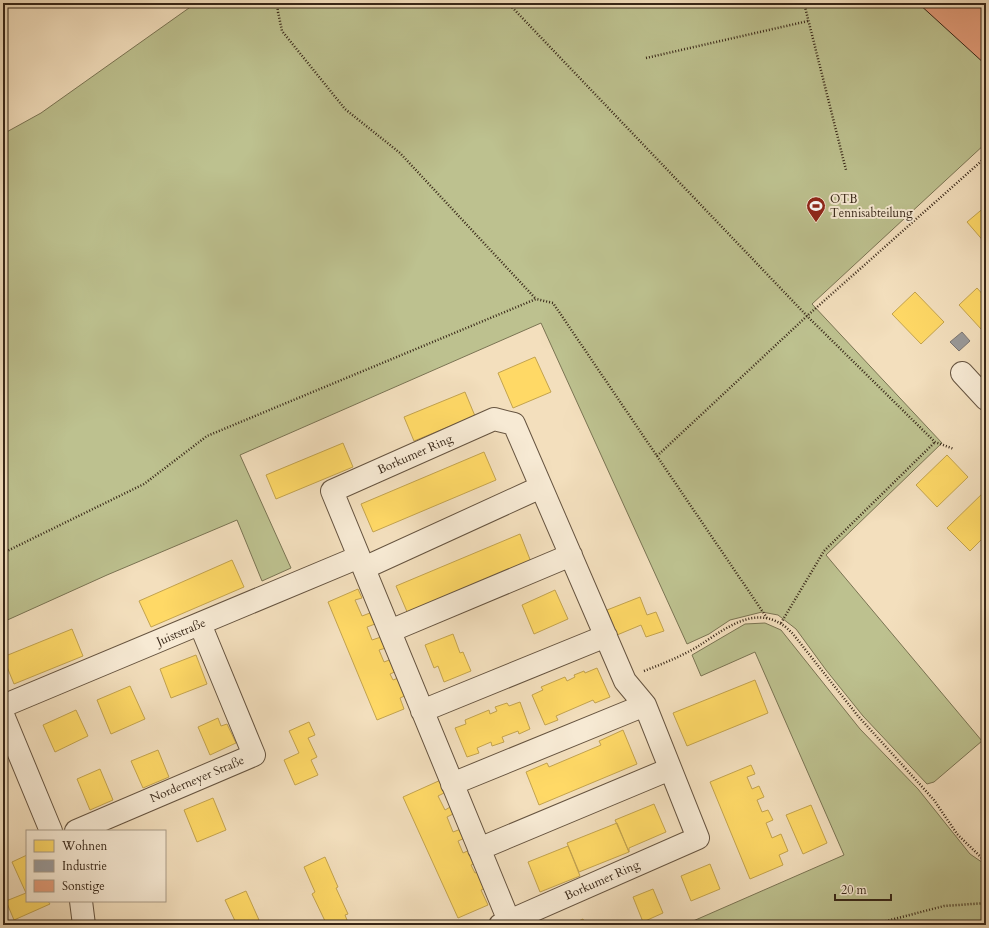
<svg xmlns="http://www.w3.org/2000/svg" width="989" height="928" font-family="Cardo,serif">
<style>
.green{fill:#bdc18f;stroke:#7a7453}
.homes{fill:#ffd966;stroke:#c3a34e}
.industry{fill:#999;stroke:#7c7672}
.building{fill:#e29c79;stroke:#372617}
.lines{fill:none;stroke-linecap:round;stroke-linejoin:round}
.minor-casing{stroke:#665440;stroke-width:24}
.path{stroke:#372617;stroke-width:2.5;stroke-dasharray:1 2;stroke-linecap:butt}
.minor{stroke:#f7ead4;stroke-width:22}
.labels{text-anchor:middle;stroke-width:4;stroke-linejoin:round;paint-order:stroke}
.poi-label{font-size:12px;fill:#372617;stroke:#f7ead4;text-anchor:start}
.street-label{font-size:12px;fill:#372617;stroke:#f7ead4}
</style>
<rect width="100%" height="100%" fill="#f3dfbd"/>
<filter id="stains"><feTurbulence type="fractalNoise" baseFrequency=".005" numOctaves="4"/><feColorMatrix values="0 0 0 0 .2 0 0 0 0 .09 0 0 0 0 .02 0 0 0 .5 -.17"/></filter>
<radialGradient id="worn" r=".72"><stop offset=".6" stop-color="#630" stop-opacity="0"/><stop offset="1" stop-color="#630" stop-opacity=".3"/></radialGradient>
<path class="green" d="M196,3H986V143L812,304L942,443L826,555L982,741L934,782L927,784L863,716L826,670L796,629L778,615L762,612L730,620L709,634L687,644L541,323L240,455L291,568L262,581L237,520L107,575L3,622V134L41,113Z
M765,623L781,630L860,729L918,789L970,854L986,865V925H684L844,855L755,652L701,676L692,655L745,624Z"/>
<path class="homes" d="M986,206V244L967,222Z
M977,288L986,298V325L981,329L959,305Z
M915,292L944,322L921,344L892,314Z
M535,357L551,392L513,408L498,373Z
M465,392L475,416L414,441L404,417Z
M343,443L353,467L276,499L266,475Z
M484,452L496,480L373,532L361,504Z
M947,455L968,477L937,507L916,485Z
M985,491L986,492V535L970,551L947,528Z
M520,534L531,562L408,614L396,586Z
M232,560L244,587L151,627L139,601Z
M358,589L362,598L355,600L362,616L370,613L375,624L367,627L372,640L381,637L386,648L379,650L384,662L392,659L397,671L390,674L393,680L401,677L409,694L400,698L404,709L377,720L328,602Z
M555,590L568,619L534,634L522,605Z
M640,597L647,615L656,612L664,631L646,637L641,625L617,635L607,610Z
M72,629L83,656L14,684L3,657Z
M453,634L460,653L463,652L471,671L444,682L438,666L434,668L425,645Z
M196,655L207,684L171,698L160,669Z
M597,668L610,697L595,703L593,700L556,716L558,720L545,725L532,695L543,690L541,687L565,677L567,681L575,677L574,675L584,671L585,673Z
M755,680L768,713L687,746L673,713Z
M130,686L145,719L111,734L97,700Z
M520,702L530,729L519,734L518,731L502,737L504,742L492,746L491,742L477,748L479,753L467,757L455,728L466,724L465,720L489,710L490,714L497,711L495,707L507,703L509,706Z
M76,710L88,736L55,752L43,725Z
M218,718L221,726L227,724L236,743L210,755L198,727Z
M309,722L315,735L308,738L317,757L311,760L318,775L295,785L284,760L299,753L289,731Z
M623,730L637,764L539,805L526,772L547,763L549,767L601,745L599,741Z
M158,750L169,777L143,788L131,761Z
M751,765L755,774L747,777L752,789L759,786L764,797L757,800L762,812L768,810L773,820L766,823L772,838L781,834L788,851L779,855L783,865L750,879L710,782Z
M100,769L113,800L90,810L77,779Z
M443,779L448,791L438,796L445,810L452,806L455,813L447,817L453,832L461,829L465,838L458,841L463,853L472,849L478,862L471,865L475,873L483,870L490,886L481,890L488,905L458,918L403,797Z
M213,798L226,830L197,842L184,810Z
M654,804L666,832L629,848V852L615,820Z
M811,805L827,843L803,854L786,815Z
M617,823L629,852L579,872L567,843Z
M568,846L580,876L540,892L528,862Z
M27,855V901H48L50,904L14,920L6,901L26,893L12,862Z
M325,857L338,887L336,888L348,914L345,915L349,925H324L323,922L325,921L312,894L315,892L304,867Z
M710,864L720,889L691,901L681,876Z
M653,889L663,913L643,922L633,897Z
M246,891L259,920L257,921L259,925H237L225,900Z
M583,919L585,925H570Z"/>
<path class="industry" d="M962,332L970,341L959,351L950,342Z"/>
<path class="building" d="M918,3H986V65Z"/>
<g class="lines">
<g class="minor-casing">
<path id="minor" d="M962,373L986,399
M364,568L541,487
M390,631L571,555
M3,706L359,557
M422,711L606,636
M3,715L51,831
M452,784L645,705
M76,831L254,755L200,624
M479,849L670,769
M81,901L84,925
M500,925L698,838L645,705L625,681L514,424L494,419L332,491L509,921"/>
</g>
<path class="path" d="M277,3L278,12L282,31L345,109L400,153L536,299
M508,3L807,316L935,442L954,449
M804,3L846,170
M646,58L808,21
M657,456L807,316L986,157
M3,553L144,484L207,436L536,299L553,303L767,618
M781,623L824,551L935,442
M644,671C662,664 680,657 697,647C721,632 752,605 781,624C785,626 789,630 793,634L858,716L934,800L957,834L986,862
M871,925L944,906L986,903"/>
<use href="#minor" class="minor"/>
</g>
<defs>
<g id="stadium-pin" transform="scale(1)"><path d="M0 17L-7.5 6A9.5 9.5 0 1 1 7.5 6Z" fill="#8f2418" stroke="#f7ead4"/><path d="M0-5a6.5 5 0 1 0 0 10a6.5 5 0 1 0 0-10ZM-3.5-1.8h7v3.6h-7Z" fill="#fff"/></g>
</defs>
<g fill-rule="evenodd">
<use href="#stadium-pin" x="816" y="206"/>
</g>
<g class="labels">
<g class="poi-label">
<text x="830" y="203">OTB<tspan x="830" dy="14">Tennisabteilung</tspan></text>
</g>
<g class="street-label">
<text transform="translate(415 454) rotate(-24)" y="4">Borkumer Ring</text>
<text transform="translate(181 632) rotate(-23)" y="4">Juiststraße</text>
<text transform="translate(197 779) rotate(-23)" y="4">Norderneyer Straße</text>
<text transform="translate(602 880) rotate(-24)" y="4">Borkumer Ring</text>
</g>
</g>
<rect width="989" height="928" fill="none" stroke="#f3dfbd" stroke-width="16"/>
<rect x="4" y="4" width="981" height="920" fill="none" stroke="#372617" stroke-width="2"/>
<rect x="8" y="8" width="973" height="912" fill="none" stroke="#372617"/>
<rect x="26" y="830" width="140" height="72" fill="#f7ead4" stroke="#aa9c88"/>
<rect x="34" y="840" width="20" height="12" fill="#ffd966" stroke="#aa9c88"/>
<text x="62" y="850" font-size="12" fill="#372617">Wohnen</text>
<rect x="34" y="860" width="20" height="12" fill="#999999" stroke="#aa9c88"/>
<text x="62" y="870" font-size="12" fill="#372617">Industrie</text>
<rect x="34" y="880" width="20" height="12" fill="#e29c79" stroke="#aa9c88"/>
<text x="62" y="890" font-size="12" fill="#372617">Sonstige</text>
<path d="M835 894v6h56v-6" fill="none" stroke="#372617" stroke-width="2"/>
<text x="841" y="894" font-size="12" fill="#372617" stroke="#f7ead4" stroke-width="3" paint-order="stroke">20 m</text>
<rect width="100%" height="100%" filter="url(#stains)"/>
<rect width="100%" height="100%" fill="url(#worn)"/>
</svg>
